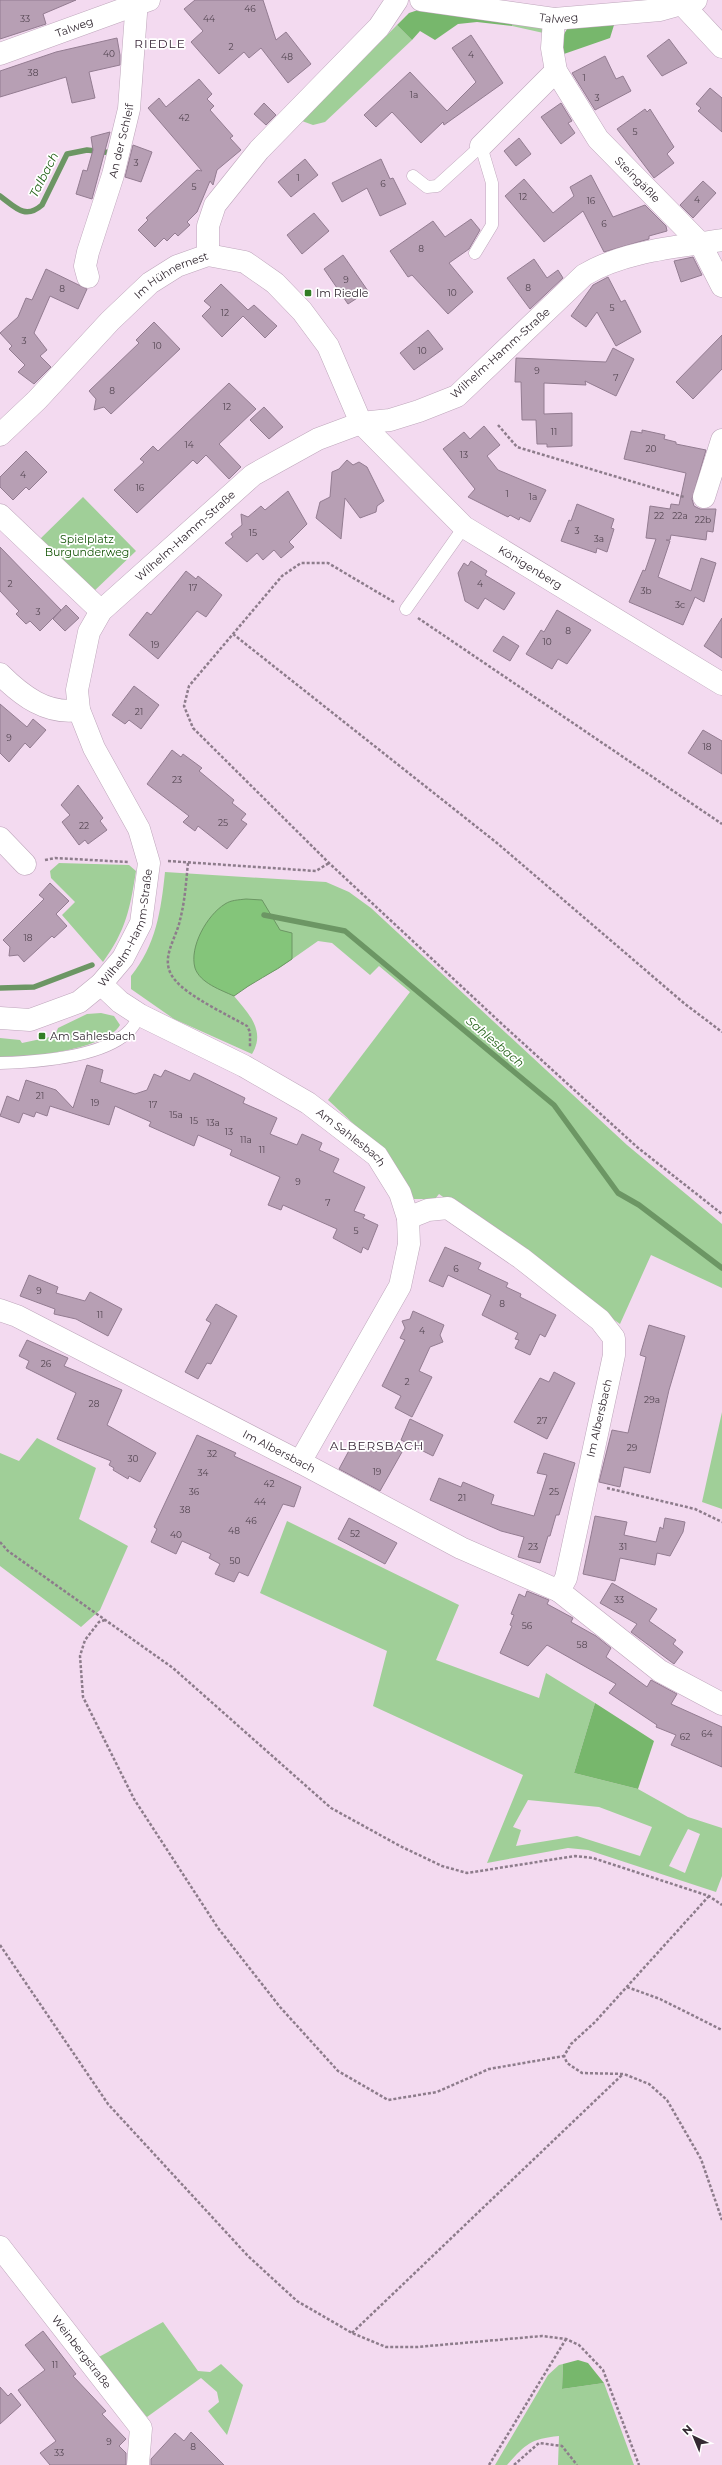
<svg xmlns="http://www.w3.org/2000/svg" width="722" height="2465" font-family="Montserrat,sans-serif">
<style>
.green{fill:#a0cf98;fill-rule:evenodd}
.forest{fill:#77b76c}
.water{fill:#84c57a;stroke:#6c9664}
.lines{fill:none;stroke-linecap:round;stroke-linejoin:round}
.stream{stroke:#6c9664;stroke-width:5.5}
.building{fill:#b79fb4;stroke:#937c91}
.service-casing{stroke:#bea6bb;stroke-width:13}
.minor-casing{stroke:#bea6bb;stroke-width:23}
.tertiary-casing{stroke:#bea6bb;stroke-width:23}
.path{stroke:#8d7c8b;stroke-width:2.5;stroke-dasharray:3 2;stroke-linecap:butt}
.service{stroke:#fff;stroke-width:12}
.minor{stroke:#fff;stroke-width:22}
.tertiary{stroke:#fff;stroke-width:22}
.poi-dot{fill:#327d25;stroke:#fff;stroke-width:1.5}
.labels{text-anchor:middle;stroke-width:3.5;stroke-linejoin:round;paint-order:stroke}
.number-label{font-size:9px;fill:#544652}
.street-label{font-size:11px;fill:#332932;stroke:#fff}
.poi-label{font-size:11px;fill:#332932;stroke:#fff;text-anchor:start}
.park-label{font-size:11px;fill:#135406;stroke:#fff}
.neighbourhood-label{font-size:12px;letter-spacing:1px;fill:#392638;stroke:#fff}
.water-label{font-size:12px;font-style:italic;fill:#246219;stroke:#fff}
</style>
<rect width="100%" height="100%" fill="#f3daf0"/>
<path class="green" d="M515,17L546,19L548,34L512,26Z
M397,25L412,40L325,122L313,125L302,121Z
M83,497L136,551L91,594L39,540Z
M59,863L129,865L136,871C130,909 126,930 103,962L62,915L75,902L51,878L50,871Z
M165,872L326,882L349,892L371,908L627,1145L722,1224V1288L651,1255L620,1324L439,1194L435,1199H414C394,1159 360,1130 328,1100L410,992L379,966L370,975L332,943L318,941L278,969L249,984L234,996C249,1014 266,1031 252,1054L174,1019L131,989V976C156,945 161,911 165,872Z
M101,1013L114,1016L120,1025C106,1050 27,1057 0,1059V1038L20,1040L22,1043L55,1036L58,1028L87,1014Z
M722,1412V1509L702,1502Z
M37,1438L96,1468L79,1519L128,1546L100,1610L81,1627L0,1566V1453L19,1461Z
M287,1521L459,1605L436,1660L539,1698L546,1673L595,1703L574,1773L638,1789L688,1817L722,1828V1876L716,1892L588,1850L568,1848L487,1863L523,1775L373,1706L387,1651L260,1593ZM528,1800L599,1807L652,1827L640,1856L577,1836L516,1846L521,1830L513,1827ZM688,1829L700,1834L685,1873L669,1866Z
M163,2322L198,2371L210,2372L221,2364L243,2385L227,2435L208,2411L219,2402L217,2392L201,2378L147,2417L97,2358Z
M563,2364L562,2389L604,2383L634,2465H558L559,2436C530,2439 526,2444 507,2465H495L548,2375L559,2365Z"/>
<path class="forest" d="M418,10L515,17L512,26L477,22L458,24L435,40L420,31L412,40L397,25L409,13Z
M575,22L614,25L610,38L561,55C562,41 562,30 575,22Z
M595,1703L654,1741L638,1789L574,1773Z
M578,2360L588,2363L604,2383L562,2389L563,2364Z"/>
<path class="water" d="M246,899L262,900L280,930L292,933V959C273,973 252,982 234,996C221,990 200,983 195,968C189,947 207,915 225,904C231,900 238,900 246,899Z"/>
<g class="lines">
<path class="stream" d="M0,196C15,207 25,220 42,205L67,154L87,150L113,153
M264,915L345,931L554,1105L618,1193L639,1205L722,1268
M0,988L34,987L92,965"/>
</g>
<path class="building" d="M0,0H76L43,14L46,24L0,39Z
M195,0H263L276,40L286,32L311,64L288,83L261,48L249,58L244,52L219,74L191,42L203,31L184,9Z
M471,35L503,83L444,125L443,122L421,143L392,112L376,127L364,115L410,72L447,111L476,82L452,48Z
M117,38L120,55V65L89,72L95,98L72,103L66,77L0,97V71L56,52Z
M669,39L687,63L662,76L647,56Z
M605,56L616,79L623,76L631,91L595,110L572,73Z
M199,79L212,94L207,99L214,106L210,110L233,136L230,138L241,150L217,170L213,185L210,181L197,212L187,222L190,225L178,236L175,233L167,241L164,238L155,247L138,230L148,220L146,218L197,170L202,171L148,108L159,98L166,107Z
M710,88L722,98V132L698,111L701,108L696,104Z
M264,103L276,115L266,125L254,114Z
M561,103L572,121L568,123L575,133L561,144L541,117Z
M645,109L647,112L650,109L674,147L667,154L674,163L654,178L617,129Z
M110,132L92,199L76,194L83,170L87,171L93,150L91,137Z
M519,138L531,154L516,166L504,151Z
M133,145L152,152L141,182L125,177Z
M305,159L318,175L291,197L278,182Z
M381,159L390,179L393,178L406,204L380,216L367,188L342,202L332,183Z
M591,175L613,217L645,205L666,226L667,231L649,236V239L604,252L583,211L544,242L505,196L524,179L553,213L574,196L570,187Z
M703,181L716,193L693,218L680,205Z
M314,213L329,231L302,254L287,235Z
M471,219L480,230L469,249L449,263L473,292L448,314L412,275L408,277L390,251L433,221L445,237Z
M343,255L368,291L348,304L324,269Z
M693,257L702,275L681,282L674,261Z
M534,259L547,278L558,270L563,278L530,309L507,278Z
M46,269L87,289L78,309L50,296L34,333L47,350L40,356L51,367L34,384L18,372L25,365L9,349L12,346L0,333L18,317L26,298L32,300Z
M608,277L621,302L625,300L641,332L616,346L597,312L586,327L571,316L593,285Z
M221,284L248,310L254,305L277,326L265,338L243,316L222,337L202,316L211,307L204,301Z
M154,322L180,349L111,414L104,407L94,410L96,399L89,391L139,343L136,340Z
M428,330L443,349L414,370L400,353Z
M722,335V369L693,399L676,382Z
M613,348L634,359L616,396L585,381L586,385L544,383V414L572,413V446L547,447V444H537L536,420H522L521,382H515L516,358L606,362Z
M229,383L256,409L219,444L241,467L229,479L206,455L197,464L193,460L137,513L114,490L144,462L140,459L153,446L158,451Z
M264,407L283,427L269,439L250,420Z
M484,426L500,445L487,456L498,470L546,490L530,522L520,517L519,520L510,515L508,517L468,497L475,489L443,449L464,432L470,439Z
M642,430L665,435L664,439L676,442V444L706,450L692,499L694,506L700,509H716L713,532L707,531L706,540L671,535L670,540H666L670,541L658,577L691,591L701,558L716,563L704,602L695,597L683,625L629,602L643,570L645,571L656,539L646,538L650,506L670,509L671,504L679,505L686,473L624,459L631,431L642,433Z
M26,451L47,472L29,490L26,487L13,500L0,487V477Z
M347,460L353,465L359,462L367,467L384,501L377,506L376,512L360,518L345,498L341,539L316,518L320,502L330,497L332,472L339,469Z
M288,491L307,524L289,542L294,547L281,558L274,550L263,560L257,553L247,562L225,543L233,537L231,534L242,525L241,514L248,517L261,506L265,510Z
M577,504L614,519L611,528L614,529L607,552L597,548L596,553L561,541L569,520L571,521Z
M0,547L61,610L40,631L30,621L26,624L16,614L19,611L0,591Z
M471,561L487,571L485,575L515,593L504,610L485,598L478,609L465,601L458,573L464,563L468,566Z
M186,571L196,579L198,576L222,595L206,617L197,611L158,659L129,635L147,612L151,615Z
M66,605L79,618L65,631L53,619Z
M557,610L591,630L567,664L558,659L552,669L526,654L541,630L544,632Z
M722,618V658L704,646Z
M503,636L519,646L510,661L493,651Z
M134,686L159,705L141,729L129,720L125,724L112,715Z
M0,704L27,727L33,719L46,730L30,748L25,743L9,762L0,753Z
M703,730L722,741V774L688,753Z
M172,750L181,757L183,754L202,768L199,771L234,800L232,803L246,814L241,820L247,824L227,849L198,826L195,831L183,822L189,816L147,784Z
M78,785L103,818L100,821L107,830L88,844L85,840L79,845L62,822L70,815L61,805Z
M50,883L69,901L56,914L67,926L54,938L52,936L24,962L18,955L9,956L10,947L3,940L44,899L39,895Z
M87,1065L103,1070L100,1082L135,1094L147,1090L154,1074L161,1077L165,1070L190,1081L194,1073L245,1098L243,1103L277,1118L270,1134L297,1145L302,1134L322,1143L319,1150L339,1159L333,1172L365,1187L354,1211L365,1215L363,1218L378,1225L368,1250L363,1247L361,1253L333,1238L337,1229L283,1205L281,1210L268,1205L280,1177L230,1155L232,1150L198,1135L194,1146L149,1126L151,1122L115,1106L109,1125L50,1106L47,1116L36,1112L34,1117L23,1113L19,1123L0,1116L7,1096L19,1101L26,1080L56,1090L73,1108Z
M445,1247L481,1263L478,1269L508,1283L506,1287L521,1294L520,1297L556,1315L545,1337L540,1334L530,1355L515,1348L519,1340L515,1339L518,1333L482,1315L491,1295L448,1275L443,1287L429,1281Z
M29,1275L58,1287L56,1293L85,1301L90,1292L122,1309L108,1336L76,1319L54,1314L55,1309L20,1296Z
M216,1304L237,1316L211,1364L207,1363L198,1379L185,1372L211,1323L206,1320Z
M413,1311L444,1325L440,1335L443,1342L430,1347L419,1371L432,1377L412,1417L395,1408L401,1396L382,1386L405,1340L400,1338L405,1328L402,1321L410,1319Z
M649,1325L685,1336L669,1390L650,1473L624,1467L620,1487L599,1482L612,1430L628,1433L646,1357L640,1355Z
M27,1340L68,1358L64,1366L122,1390L107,1425L156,1453L140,1482L129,1476L128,1479L113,1470L114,1468L109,1465L111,1461L57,1439L76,1393L26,1368L29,1361L19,1356Z
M554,1372L575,1383L547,1439L514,1422L540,1378L549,1382Z
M410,1419L443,1435L433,1456L401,1440Z
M197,1435L236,1453L234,1456L301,1487L294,1507L283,1504L248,1576L239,1572L234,1582L215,1574L220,1564L209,1558L211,1554L182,1541L176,1554L151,1542L157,1529L154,1527L158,1518Z
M383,1441L402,1452L380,1491L339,1469L352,1445L362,1450L365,1445L376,1452Z
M544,1453L575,1463L559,1515H556L550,1536H548L540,1563L518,1557L524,1537L501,1531L430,1500L439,1478L461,1487L463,1482L494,1495L491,1504L534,1516L547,1475L537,1473Z
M595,1516L627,1522L624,1535L656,1542L660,1527L663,1529L665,1518L685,1522L683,1532L670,1556L657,1553L655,1565L620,1558L615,1581L583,1574Z
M349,1518L397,1543L385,1564L338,1539Z
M612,1583L657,1609L649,1621L676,1640L673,1644L683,1652L674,1664L631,1632L637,1624L600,1603Z
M527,1591L549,1600L547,1604L573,1618L571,1622L596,1636L611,1648L606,1657L647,1687L651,1680L677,1694L671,1704L722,1727V1767L671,1745L676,1735L656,1727L657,1725L609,1693L616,1684L547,1645L528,1666L500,1653L512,1626L510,1625L514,1615L511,1614L519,1594L525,1597Z
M43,2331L76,2374L73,2376L106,2411L102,2414L126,2439L119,2446L126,2453V2465H50L40,2453L56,2441L18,2390L45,2370L25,2345Z
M0,2387L8,2396L11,2393L21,2405L0,2424Z
M191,2432L224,2465H151V2459L175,2433L184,2441Z"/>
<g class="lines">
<g class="service-casing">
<path id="service" d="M413,176L427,187L437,186L481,146L492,183V225L475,253
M406,609L464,527
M0,1063C35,1062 104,1058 130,1030C134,1026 137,1020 140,1015"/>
</g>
<g class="minor-casing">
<g id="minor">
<path id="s1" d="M421,0L554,19L660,10L696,0"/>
<path d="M682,4L722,47"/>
<path id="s2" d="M554,19L552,48L556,71L598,139L700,243L722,286"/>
<path id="s3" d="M0,54L149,0"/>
<path d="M481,146L556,71"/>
<path d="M208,255V226L215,205L259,150L379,27L397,0"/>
<path id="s4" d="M88,277L85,266L88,252L113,175L129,109L137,0"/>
<path id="s5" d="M0,435L37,400L110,321L150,283L177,266L208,255L245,262L275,283L302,311L328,346L361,423L464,527L722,684"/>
<path d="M704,497L722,440"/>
<path d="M0,515L101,611"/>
<path d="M0,674C22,696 47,715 79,710"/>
<path d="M0,838L25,864"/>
<path id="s6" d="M101,984L120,1002L140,1015L244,1066L308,1103L377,1156L400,1193L408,1218L409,1244L400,1286L300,1462"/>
<path id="s7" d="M0,1018L30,1020L79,1002L101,984L123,958L141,923L149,863L139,829L94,748L79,710L77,690L89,632L101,611L253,475L318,439L361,423L390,420L419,411L457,396L584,275C624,251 677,247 722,240"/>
<path d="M408,1218L428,1210L448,1208L521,1258L600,1320L614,1338V1355L566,1578L559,1591"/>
<path id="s8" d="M0,1310L17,1316L300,1462L461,1548L559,1591L660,1671L722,1704"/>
</g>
</g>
<g class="tertiary-casing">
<g id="tertiary">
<path id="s9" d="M0,2247L141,2428L138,2465"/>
</g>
</g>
<path class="path" d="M498,425L517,447L684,497
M394,602L328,563H301L282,576L189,686L184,706L193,728L329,863L503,1025L637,1147L722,1214
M418,618L722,824
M233,634L497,843L685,1004L722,1032
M45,860L55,858L128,862
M168,861L316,871L329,863
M188,863C186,882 185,901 180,920C176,940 158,960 175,980C189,997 228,1015 247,1026L250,1032V1047
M607,1488L695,1509L722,1522
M0,1542L8,1551L173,1668L331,1808L400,1846L442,1866L467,1873L575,1856L593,1858L709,1896L722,1905
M105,1620L99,1622L85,1640L80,1656L83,1697L134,1799L218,1928L280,2007L338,2071L388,2100L437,2092L489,2069L564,2056
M709,1896L595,2022L571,2044L564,2056L567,2063L582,2073L624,2074L649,2084L667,2100L701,2159L722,2220
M0,1945L108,2104L248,2256L297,2301L352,2333L386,2347H417L542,2336L566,2339L579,2345L603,2370L639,2465
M627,1987L660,1999L722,2030
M352,2333L623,2074
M489,2465L566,2339
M514,2465L539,2443L562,2446L577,2465"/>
<use href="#service" class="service"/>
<use href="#minor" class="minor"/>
<use href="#tertiary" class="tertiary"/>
</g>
<g class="poi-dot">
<rect x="304" y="289" width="8" height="8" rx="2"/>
<rect x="38" y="1032" width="8" height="8" rx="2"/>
</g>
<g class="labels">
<g class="number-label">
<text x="250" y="12">46</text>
<text x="25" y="22">33</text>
<text x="209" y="22">44</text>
<text x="231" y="50">2</text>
<text x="109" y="57">40</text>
<text x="471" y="58">4</text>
<text x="287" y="60">48</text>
<text x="33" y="76">38</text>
<text x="584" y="81">1</text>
<text x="414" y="98">1a</text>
<text x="597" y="101">3</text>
<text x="184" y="121">42</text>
<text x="635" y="135">5</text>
<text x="136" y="166">3</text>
<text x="298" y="181">1</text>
<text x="383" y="187">6</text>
<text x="194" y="190">5</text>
<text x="523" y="200">12</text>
<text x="697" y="203">4</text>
<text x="591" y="204">16</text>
<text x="604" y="227">6</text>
<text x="421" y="252">8</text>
<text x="346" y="283">9</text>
<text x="528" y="291">8</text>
<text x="62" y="292">8</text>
<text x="452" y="296">10</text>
<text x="612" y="311">5</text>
<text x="225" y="316">12</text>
<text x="24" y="344">3</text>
<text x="157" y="349">10</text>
<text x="422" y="354">10</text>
<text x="537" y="374">9</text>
<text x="616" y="381">7</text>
<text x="112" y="394">8</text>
<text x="227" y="410">12</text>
<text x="554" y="435">11</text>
<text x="189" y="448">14</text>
<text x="651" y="452">20</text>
<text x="464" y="458">13</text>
<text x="23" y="478">4</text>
<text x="140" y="491">16</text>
<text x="507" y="497">1</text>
<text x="533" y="500">1a</text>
<text x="659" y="519">22</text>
<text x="680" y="519">22a</text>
<text x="703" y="523">22b</text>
<text x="577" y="534">3</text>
<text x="253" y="536">15</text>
<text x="599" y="542">3a</text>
<text x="10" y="587">2</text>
<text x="480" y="587">4</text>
<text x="193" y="591">17</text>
<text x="646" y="594">3b</text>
<text x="680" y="608">3c</text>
<text x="38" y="615">3</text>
<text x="568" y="634">8</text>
<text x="547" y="645">10</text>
<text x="155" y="648">19</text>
<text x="139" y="715">21</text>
<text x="9" y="741">9</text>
<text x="707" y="750">18</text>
<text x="177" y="783">23</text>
<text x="223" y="826">25</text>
<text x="84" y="829">22</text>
<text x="28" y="941">18</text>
<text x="40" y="1099">21</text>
<text x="95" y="1106">19</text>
<text x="153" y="1108">17</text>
<text x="176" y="1118">15a</text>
<text x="194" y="1124">15</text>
<text x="213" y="1126">13a</text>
<text x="229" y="1135">13</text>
<text x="246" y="1143">11a</text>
<text x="262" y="1153">11</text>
<text x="298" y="1185">9</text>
<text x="328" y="1206">7</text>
<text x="356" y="1234">5</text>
<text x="456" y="1272">6</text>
<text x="39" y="1294">9</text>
<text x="502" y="1307">8</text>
<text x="100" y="1318">11</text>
<text x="422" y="1334">4</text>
<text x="46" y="1367">26</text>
<text x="407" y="1385">2</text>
<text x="652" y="1403">29a</text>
<text x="94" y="1407">28</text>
<text x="542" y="1424">27</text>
<text x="632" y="1451">29</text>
<text x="212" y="1457">32</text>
<text x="133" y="1462">30</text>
<text x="377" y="1475">19</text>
<text x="203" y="1476">34</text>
<text x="269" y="1487">42</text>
<text x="194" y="1495">36</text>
<text x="554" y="1495">25</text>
<text x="462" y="1501">21</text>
<text x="260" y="1505">44</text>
<text x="185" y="1513">38</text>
<text x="251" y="1524">46</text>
<text x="234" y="1534">48</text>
<text x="355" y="1537">52</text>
<text x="176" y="1538">40</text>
<text x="533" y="1550">23</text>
<text x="623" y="1550">31</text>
<text x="235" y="1564">50</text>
<text x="619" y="1603">33</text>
<text x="527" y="1629">56</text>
<text x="582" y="1648">58</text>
<text x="707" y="1737">64</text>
<text x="685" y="1740">62</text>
<text x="55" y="2368">11</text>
<text x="109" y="2445">9</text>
<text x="193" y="2450">8</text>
<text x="59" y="2456">33</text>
</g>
<g class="street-label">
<text dy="4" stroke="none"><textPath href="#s1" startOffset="139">Talweg</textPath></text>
<text dy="4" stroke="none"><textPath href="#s3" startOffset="79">Talweg</textPath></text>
<text dy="4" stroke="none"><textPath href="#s4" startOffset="142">An der Schleif</textPath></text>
<text dy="4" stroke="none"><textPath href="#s2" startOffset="189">Steingäßle</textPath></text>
<text dy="4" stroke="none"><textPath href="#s5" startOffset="236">Im Hühnernest</textPath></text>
<text transform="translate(500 353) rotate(-42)" y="4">Wilhelm-Hamm-Straße</text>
<text dy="4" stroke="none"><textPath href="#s7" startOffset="630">Wilhelm-Hamm-Straße</textPath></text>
<text dy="4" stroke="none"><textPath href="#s5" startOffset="743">Königenberg</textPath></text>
<text dy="4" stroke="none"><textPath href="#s7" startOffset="174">Wilhelm-Hamm-Straße</textPath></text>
<text dy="4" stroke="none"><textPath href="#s6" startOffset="295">Am Sahlesbach</textPath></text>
<text transform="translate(599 1418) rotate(-77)" y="4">Im Albersbach</text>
<text dy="4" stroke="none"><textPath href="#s8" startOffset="313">Im Albersbach</textPath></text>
<text dy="4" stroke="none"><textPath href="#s9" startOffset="133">Weinbergstraße</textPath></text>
</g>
<g class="poi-label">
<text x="316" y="297">Im Riedle</text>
<text x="50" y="1040">Am Sahlesbach</text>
</g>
<g class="park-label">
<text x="87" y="543">Spielplatz<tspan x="87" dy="13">Burgunderweg</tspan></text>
</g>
<g class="neighbourhood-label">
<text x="160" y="48">RIEDLE</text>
<text x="377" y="1450">ALBERSBACH</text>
</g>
<g class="water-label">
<text transform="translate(44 175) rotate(-63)" y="4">Talbach</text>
<text transform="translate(495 1042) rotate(40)" y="4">Sahlesbach</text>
</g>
</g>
<g transform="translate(694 2437) rotate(316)" stroke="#ffffff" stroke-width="3" paint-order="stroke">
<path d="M0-3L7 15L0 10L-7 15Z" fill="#332932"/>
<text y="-6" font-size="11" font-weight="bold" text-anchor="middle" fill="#332932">N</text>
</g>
</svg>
